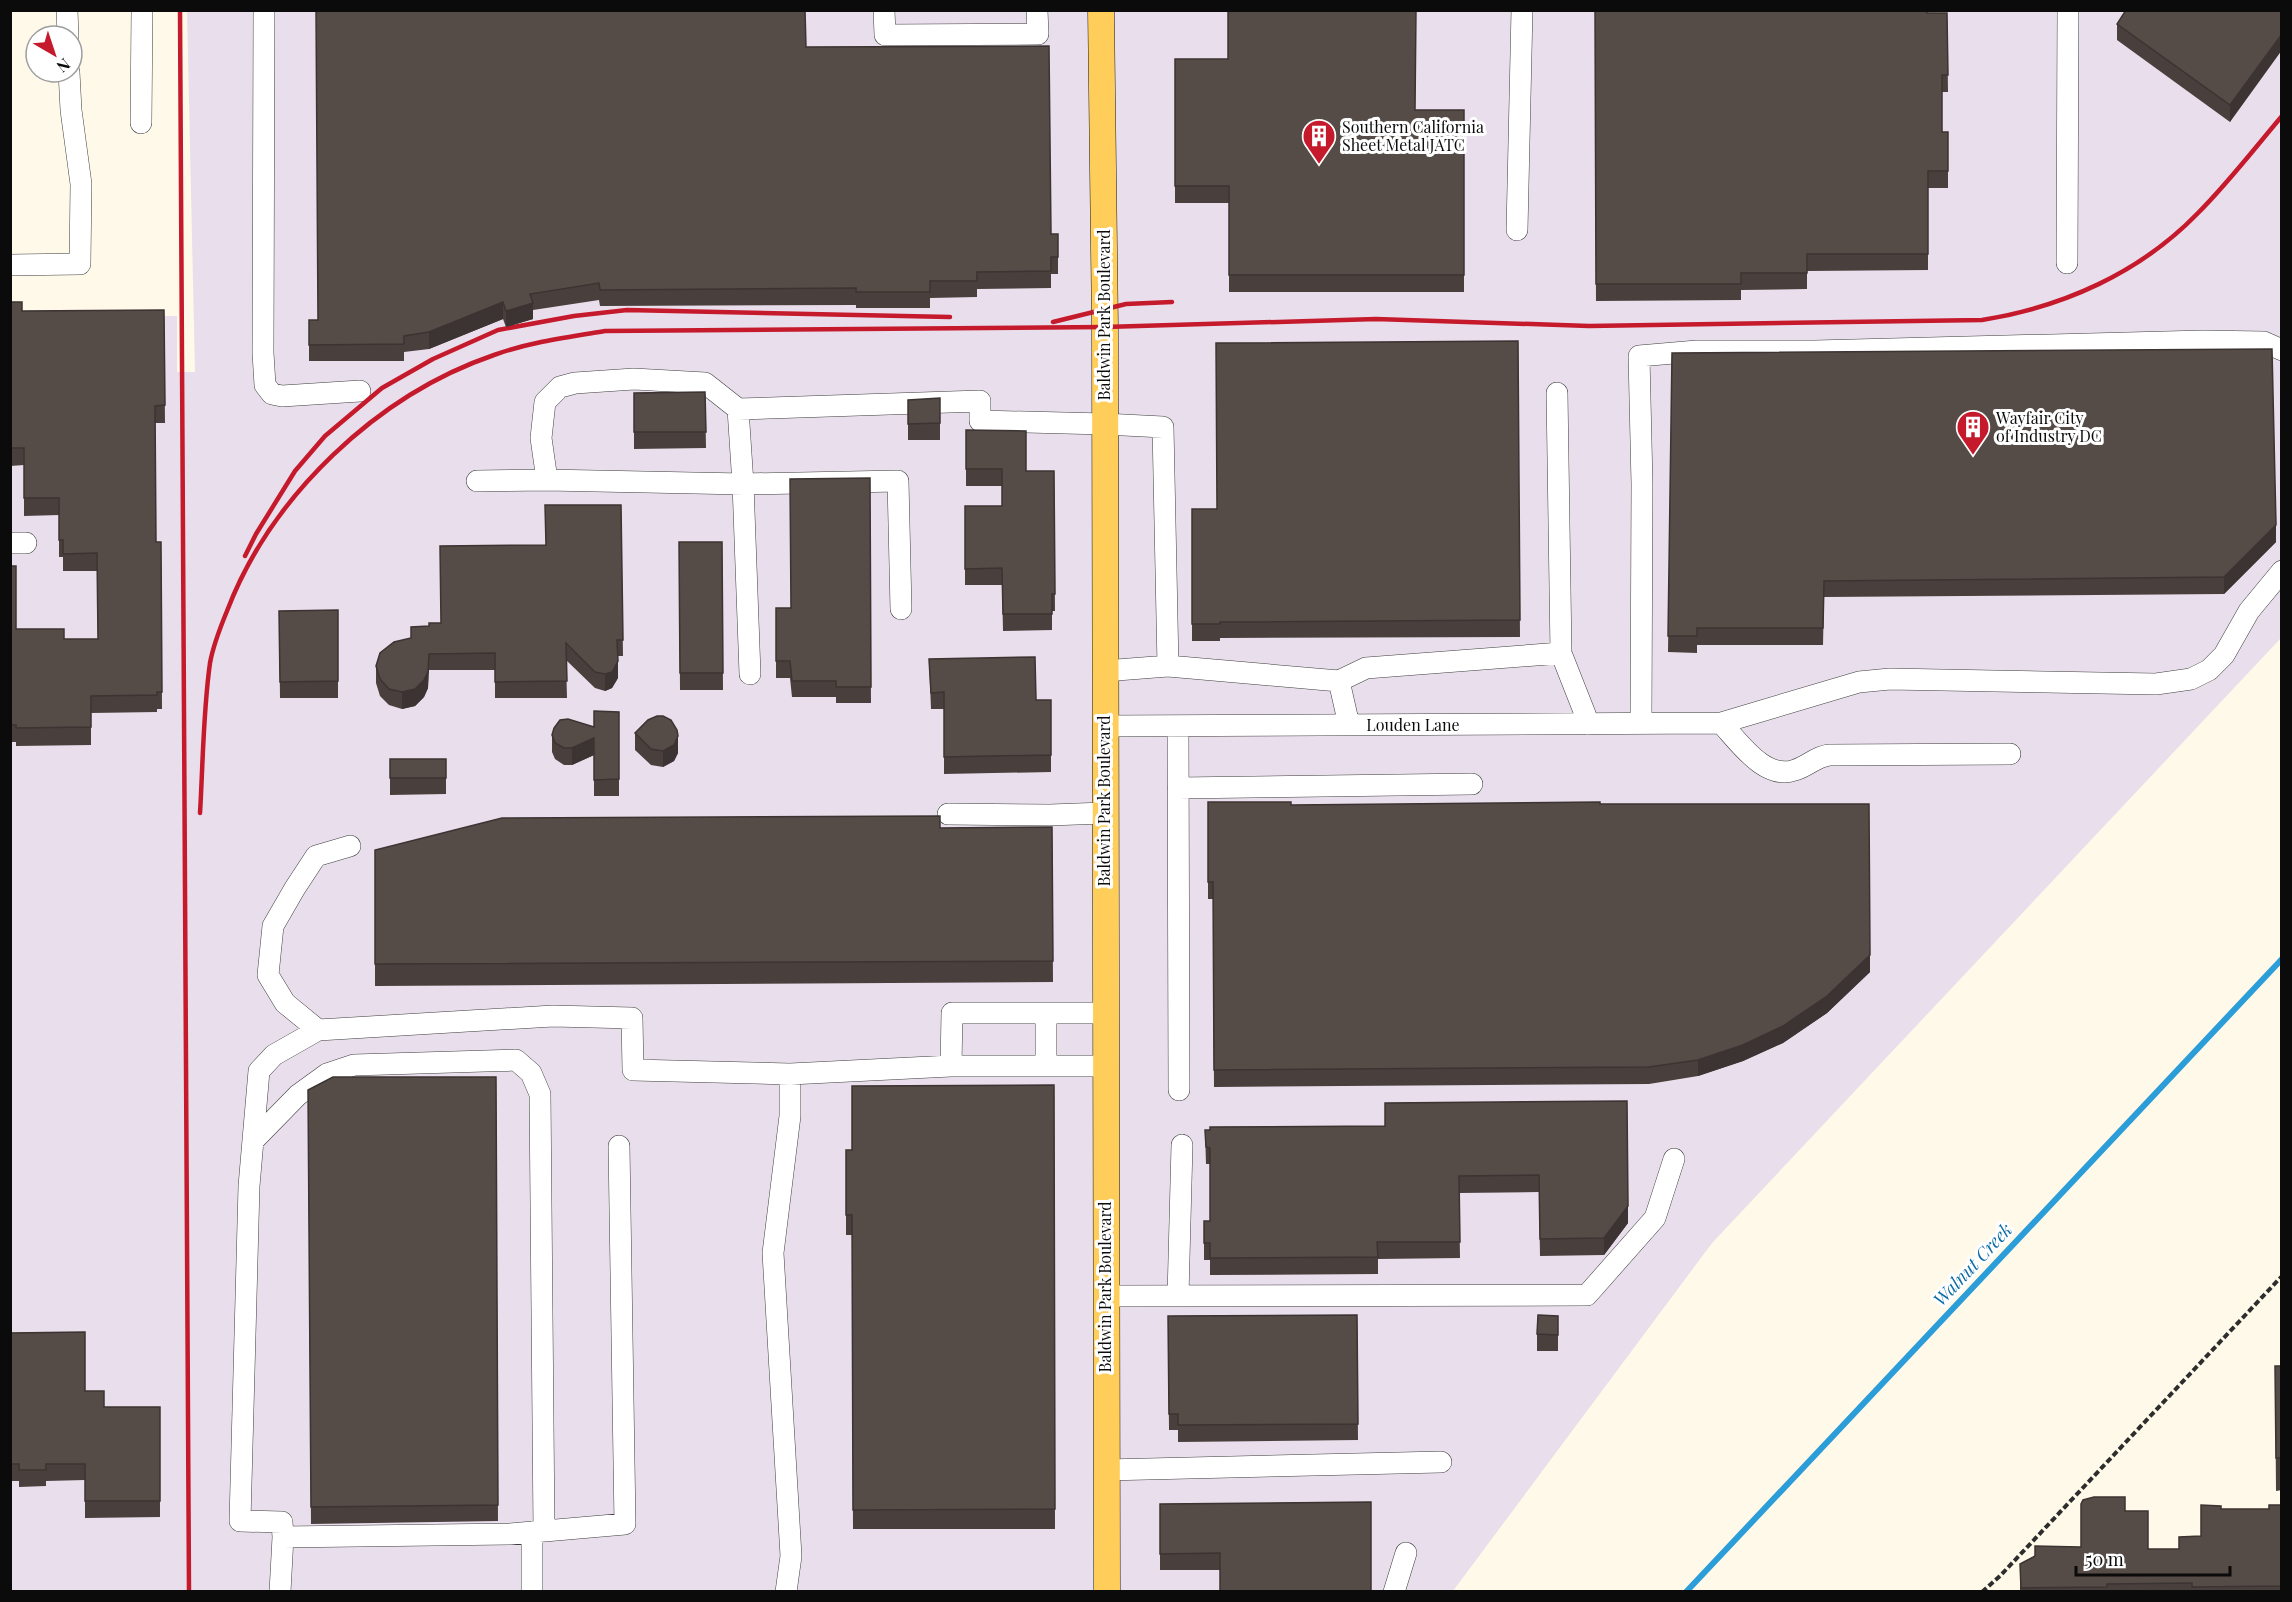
<svg xmlns="http://www.w3.org/2000/svg" width="2292" height="1602" font-family="'Playfair Display',serif">
<style>
.industrial{fill:#e9deeb}
.lines{fill:none;stroke-linecap:round;stroke-linejoin:round}
.stream{stroke:#2b9dd8;stroke-width:6}
.minor-casing{stroke:#3e3e3e;stroke-width:22}
.major-casing{stroke:#1c1c1c;stroke-width:27}
.path{stroke:#2d2d2d;stroke-width:4;stroke-dasharray:6 3;stroke-linecap:butt}
.minor{stroke:#fff;stroke-width:21}
.major{stroke:#ffcd59;stroke-width:26}
.rail{stroke:#c5192c;stroke-width:4.5}
.wall{fill:#49403d}
.shaded-wall{fill:#3c3432}
.building{fill:#554b47;stroke:#3c3432;stroke-width:1.5}
.labels{text-anchor:middle;stroke-width:6;stroke-linejoin:round;paint-order:stroke}
.poi-label{font-size:16px;fill:#0b0b0b;stroke:#fff;text-anchor:start}
.street-label{font-size:16px;fill:#0b0b0b;stroke:#fff}
.water-label{font-size:18px;font-style:italic;fill:#0c6ca6;stroke:#fff}
</style>
<rect width="100%" height="100%" fill="#fff9e9"/>
<path class="industrial" d="M187,11H2281V638L1712,1243L1453,1591H11L10,317L177,316V372H195Z"/>
<g class="lines">
<path class="stream" d="M1686,1592L2282,959"/>
<g class="minor-casing">
<path id="minor" d="M67,10L68,36
M264,10L263,353L265,385L272,394L282,396L360,391
M884,10L885,35L1038,34L1037,10
M141,123L142,10
M1517,230L1522,10
M2067,263L2068,10
M10,265L80,264L81,184L71,110L69,72
M547,480L541,438L545,402L560,387L575,383L634,379L705,383L738,409
M477,481L547,480L743,484L750,674
M10,543H26
M901,609L898,481L743,484L738,409L980,401V421L1104,424L1163,427L1168,666L1339,681L1349,725
M1561,653L1589,724
M1104,671L1168,666
M1339,681L1366,668L1561,653L1557,393
M1641,723L1642,484L1639,356L1697,351H1815L2203,341L2264,342L2282,350
M1721,723C1739,742 1765,781 1795,770C1808,766 1815,757 1829,755L2010,754
M1104,726L1721,723L1859,682L1890,679L2156,684L2191,679L2209,670L2224,655L2249,611L2282,571
M1178,726L1179,1090
M1178,788L1472,784
M948,814L1050,815L1104,813
M318,1030L285,1003L268,975L273,926L295,888L316,856L350,846
M1046,1065V1013
M951,1066L952,1013H1105
M253,1141L298,1095L327,1074L354,1065L516,1060L531,1073L540,1094L544,1531
M1106,1296L1587,1295L1655,1218L1674,1159
M1178,1296L1182,1145
M1106,1470L1441,1462
M283,1537L282,1522L240,1521L249,1186L259,1071L274,1055L318,1030L553,1016L632,1018L633,1070L790,1074
M280,1592L283,1537L510,1534L625,1524L619,1146
M532,1592V1532
M786,1592L791,1556L773,1253L790,1116V1074L951,1066H1105
M1394,1592L1406,1553"/>
</g>
<g class="major-casing">
<path id="major" d="M1101,10L1105,327L1107,1592"/>
</g>
<path class="path" d="M1982,1592L2000,1576L2282,1276"/>
<use href="#minor" class="minor"/>
<use href="#major" class="major"/>
<path class="rail" d="M180,10L189,1592
M1053,322L1126,304L1172,302
M245,556L256,534L295,471L325,436L382,388L433,359L498,330L574,316L627,310L950,317
M200,813C203,764 203,712 210,663C213,646 220,628 227,611C271,496 377,395 494,355C530,342 568,337 605,331L1105,327L1376,319L1589,326L1982,320C2063,307 2140,273 2198,213C2228,183 2254,149 2282,116"/>
</g>
<path class="wall" d="M1595,10L1947,13L1948,92H1942V132H1948V188H1928V270L1807,271V289L1741,290V300L1596,301Z
M2282,10L2230,122L2117,40V24Z
M806,47L1051,234H1058V274H1051V288L977,289V297L930,298V308H856V305L600,306L599,300L533,310V319L506,327L503,319L429,349L404,352V361H309V320H318Z
M1175,59L1415,110H1464V292H1229V203H1175Z
M10,302L22,311L164,310L165,423H155L156,542H161L162,709H157V712L91,713V745L16,746V742H10V566L16,629L64,639H98L97,571H63V557H59V515L24,516V465L10,466Z
M1518,341L1520,637L1220,638V641H1192V509H1216Z
M1672,353L2276,542L2224,594L1824,597L1823,645H1697V653L1668,652Z
M705,392L706,448L634,449V393Z
M940,398V440H908V400Z
M966,430L1026,471H1054L1055,611H1052V630L1003,631L1002,585H965V506H1002V486H966Z
M870,478L871,703H836V697H792L790,678H776V608H791Z
M621,505L623,656H618V678L612,688L605,691L595,688L566,660L567,698H495V670H429L428,688L424,697L415,706L402,709L389,705L380,696L376,683V666L411,638L441,623L545,545Z
M679,542H722L723,690H680Z
M338,610V698H280L279,611Z
M929,659L1036,700H1051V772L944,774V709H931Z
M619,712V796H594V755L572,765H564L555,759L552,752V735L594,727Z
M635,733L678,753L674,761L663,767L651,765L635,750Z
M390,759H446V794L390,795Z
M1208,802L1291,805L1600,804L1870,972L1827,1013L1783,1043L1743,1061L1698,1076L1649,1084L1214,1087L1213,899H1208Z
M1052,827L1053,982L375,986V850L940,828Z
M496,1077L498,1521L311,1524L308,1090Z
M1054,1085L1055,1529H853L852,1235H846V1150H852Z
M1627,1101L1628,1223L1604,1255L1540,1256L1539,1192L1459,1193L1460,1258L1378,1259V1274L1210,1275V1260H1204V1237L1210,1221V1164H1206L1205,1130L1385,1126Z
M1357,1315L1358,1440L1178,1442V1430H1169L1168,1316Z
M10,1333L104,1407H160V1517L85,1518V1480L46,1481V1486L19,1487V1481H10Z
M1558,1333V1351H1537V1334Z
M2275,1366H2282V1490L2276,1491Z
M1160,1504L1371,1592L1220,1570H1160Z
M2282,1505V1592H2020V1564L2035,1556L2081,1547L2125,1511L2148,1549H2179L2201,1536L2221,1509H2269Z"/>
<path class="shaded-wall" d="M2282,34V50L2230,122V105Z
M503,302V319L429,349V332Z
M533,303V319L506,327V311Z
M2276,525V542L2224,594V577Z
M429,654L428,688L424,697L415,706L402,709V692Z
M618,661V678L612,688L605,691V674Z
M678,736V753L674,761L663,767V751Z
M594,738V755L572,765V748Z
M1870,955V972L1827,1013L1783,1043L1743,1061L1698,1076V1060Z
M1628,1206V1223L1604,1255V1238Z"/>
<path class="building" d="M316,10H805L806,47L1049,46L1051,234H1058V257H1051V271L977,272V281H930V292H856V288L600,290L599,283L530,294L533,303L506,311L503,302L429,332L404,336V344L309,345V320H318Z
M1228,10H1416L1415,110H1464V275H1229V186H1175V59H1228Z
M1595,10H1927V13H1947L1948,75H1942V132H1948V171H1928V254H1807V273H1741V284H1596Z
M2126,10H2282V34L2230,105L2117,24Z
M10,302H22V311L164,310L165,405L155,406L156,542H161L162,692H157V695L91,696V727L16,728V725H10V566H16V629H64V639H98L97,553L63,554V540H59V498H24V448H10Z
M1518,341L1520,620L1220,622V624H1192V509H1217L1216,343Z
M2272,349L2276,525L2224,577L1824,581L1823,628H1697V636H1668L1672,353Z
M705,392L706,432H634V393Z
M940,398V423L908,424V400Z
M966,430L1026,431V471H1054L1055,594H1052V614H1003L1002,568L965,569V506H1002V469H966Z
M870,478L871,687H836V681H792L790,661H776V608H791L790,479Z
M545,505H621L623,640H617L618,661L612,672L605,674L595,672L566,643L567,681L495,682V653L429,654L428,672L424,680L415,689L402,692L389,689L380,679L376,666L380,653L394,642L411,638V627L429,626V623H441L440,546L546,545Z
M679,542H722L723,673H680Z
M338,610V681L280,682L279,611Z
M1035,657L1036,700H1051V755L944,757V692L931,693L929,659Z
M594,711L619,712V779L594,780V738L572,748H564L555,743L552,735L554,728L560,720L568,719L594,727Z
M657,716H663L671,720L677,730L678,736L674,745L663,751L651,749L635,733L648,720Z
M390,759H446V778H390Z
M1208,802H1291V805L1600,802V804H1869L1870,955L1827,996L1783,1026L1743,1045L1698,1060L1649,1067L1214,1070L1213,882H1208Z
M940,816V828L1052,827L1053,961L375,964V850L502,818Z
M333,1077H496L498,1505L311,1507L308,1090Z
M1054,1085L1055,1509L853,1510L852,1215H846V1150H852V1086Z
M1627,1101L1628,1206L1604,1238L1540,1239L1539,1175L1459,1176L1460,1242H1377L1378,1257L1210,1258V1243H1204V1221H1210V1148L1206,1147L1205,1130H1210V1127L1385,1126V1103Z
M1357,1315L1358,1424L1178,1425V1414H1169L1168,1316Z
M1538,1315L1558,1316V1335L1537,1334Z
M85,1332V1391H104V1407H160V1501H85V1464H46V1470H19V1464H10V1333Z
M2275,1366H2282V1458H2276Z
M2094,1497H2125V1511H2148V1549H2179V1537L2201,1536V1505L2221,1506V1509H2269V1505H2282V1586L2192,1587V1583L2107,1584V1587L2021,1588L2020,1564L2035,1556V1546L2081,1547V1504L2083,1500Z
M1371,1502V1592H1220V1553L1160,1554V1504Z"/>
<defs>
<g id="building-pin" transform="scale(1.725)"><path d="M0 17L-7.5 6A9.5 9.5 0 1 1 7.5 6Z" fill="#c5192c" stroke="#fff"/><path d="M-4-6H4V6H1V3H-1V6H-4ZM-2.5-4.3h1.7v1.8h-1.7ZM.8-4.3h1.7v1.8H.8ZM-2.5-1h1.7V.8h-1.7ZM.8-1h1.7V.8H.8Z" fill="#fff"/></g>
</defs>
<g fill-rule="evenodd">
<use href="#building-pin" x="1319" y="136"/>
<use href="#building-pin" x="1973" y="427"/>
</g>
<g class="labels">
<g class="poi-label">
<text x="1342" y="133">Southern California<tspan x="1342" dy="18">Sheet Metal JATC</tspan></text>
<text x="1996" y="424">Wayfair City<tspan x="1996" dy="18">of Industry DC</tspan></text>
</g>
<g class="street-label">
<text transform="translate(1104 315) rotate(-90)" y="6">Baldwin Park Boulevard</text>
<text x="1413" y="731">Louden Lane</text>
<text transform="translate(1104 801) rotate(-90)" y="6">Baldwin Park Boulevard</text>
<text transform="translate(1105 1287) rotate(-90)" y="6">Baldwin Park Boulevard</text>
</g>
<g class="water-label">
<text transform="translate(1973 1265) rotate(-47)" y="6">Walnut Creek</text>
</g>
</g>
<rect width="2292" height="1602" fill="none" stroke="#0b0b0b" stroke-width="24"/>
<g transform="translate(54 54) rotate(141)"><circle r="28" fill="#ffffff" stroke="#9d9d9d" stroke-width="1.5"/>
<path d="M0-4.5L10 22L0 15L-10 22Z" fill="#c5192c"/>
<text y="-9" font-size="16" font-weight="bold" text-anchor="middle" fill="#0b0b0b">N</text>
</g>
<path d="M2076 1566v9h154v-9" fill="none" stroke="#0b0b0b" stroke-width="3"/>
<text x="2085" y="1566" font-size="18" fill="#0b0b0b" stroke="#ffffff" stroke-width="4.5" paint-order="stroke">50 m</text>
</svg>
